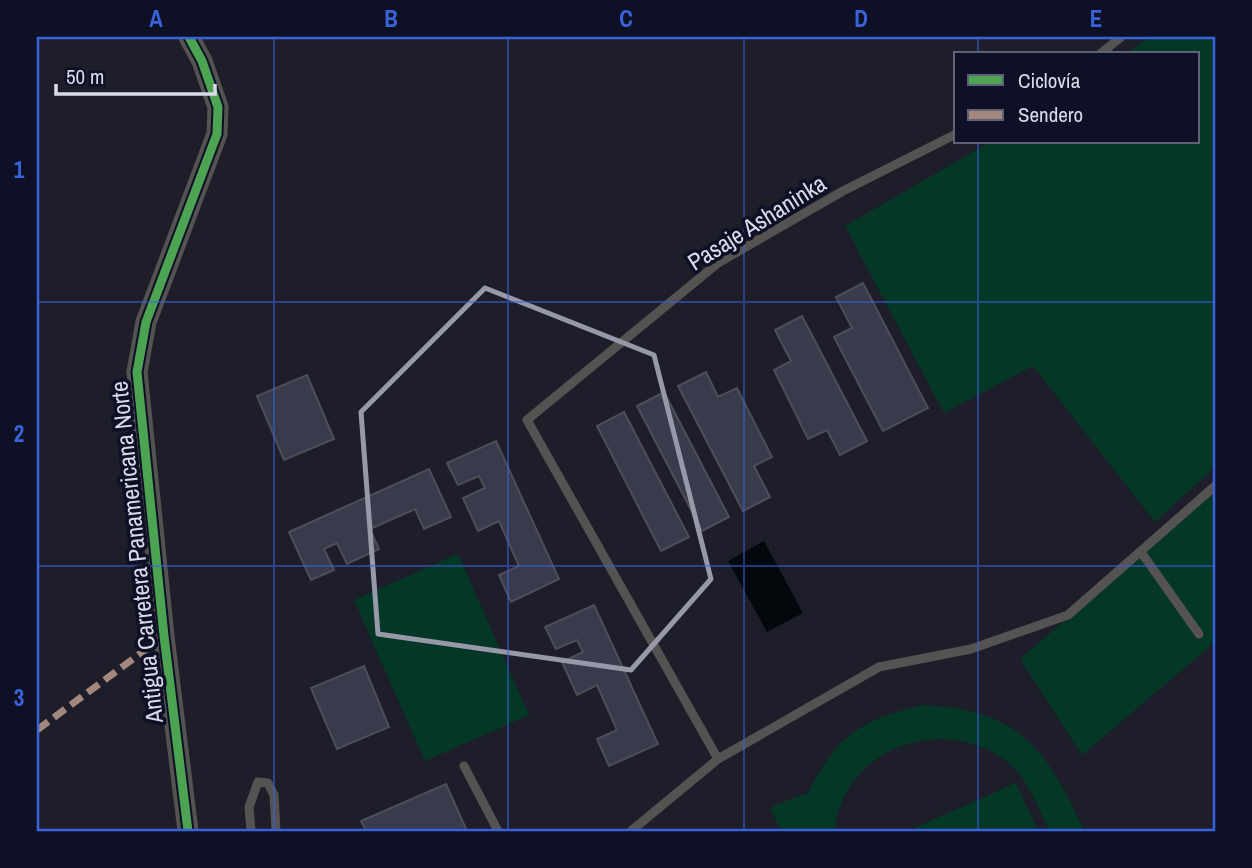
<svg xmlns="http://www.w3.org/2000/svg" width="1252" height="868" font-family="'Archivo Narrow',sans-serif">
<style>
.green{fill:#043726}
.water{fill:#03080d}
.building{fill:#393b4c;stroke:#4d4e59;stroke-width:2}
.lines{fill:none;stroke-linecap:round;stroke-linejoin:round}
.service{stroke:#545352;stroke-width:9}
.tertiary{stroke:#545352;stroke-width:21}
.quiet{stroke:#a5887d;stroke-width:7;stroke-dasharray:14 7;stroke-linecap:butt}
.cycleway-casing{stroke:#0e1026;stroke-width:13}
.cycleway{stroke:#4ca352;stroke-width:9}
.marked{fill:none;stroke:#9799a8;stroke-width:5;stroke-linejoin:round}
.grid{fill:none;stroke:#3963db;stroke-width:2;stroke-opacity:0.55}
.labels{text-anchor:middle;stroke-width:7;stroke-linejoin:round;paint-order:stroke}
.street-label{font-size:24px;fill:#d9dbec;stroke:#0e1026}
.neatline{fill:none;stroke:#3963db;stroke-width:2.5}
.grid-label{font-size:23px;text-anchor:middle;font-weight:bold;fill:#3963db}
</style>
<rect width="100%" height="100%" fill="#1d1e2a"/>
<path class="green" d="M1148,37H1215V467L1155,522L1033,366L944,413L845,226L990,142H1198V54H1127Z
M1215,491V642L1082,755L1020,659Z
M458,554L529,715L425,761L354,600Z
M921,705C1020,710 1046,747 1084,831H1049C1036,802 1025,770 996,754C931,716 841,754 835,831H781L770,807L808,793C839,733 857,723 921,705Z
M1016,783L1038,831H908Z"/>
<path class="water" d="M764,541L803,613L767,632L728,561Z"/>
<path class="building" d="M863,283L928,408L883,431L834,337L852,328L836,297Z
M802,316L867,441L840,455L827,430L808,439L774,370L791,361L775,330Z
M706,372L718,397L737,388L772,457L754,466L770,497L743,511L678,386Z
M307,375L334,439L284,460L257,396Z
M664,392L729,517L702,531L637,406Z
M624,412L689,537L661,551L597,426Z
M496,441L559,579L511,602L499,575L519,566L499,521L478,531L463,498L485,488L479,476L458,485L447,463Z
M429,469L451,517L424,529L415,509L370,529L379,549L347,564L337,543L324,549L334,570L311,580L289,532Z
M594,605L658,744L609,766L597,739L617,730L597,685L577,695L562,662L583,652L577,640L556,649L545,627Z
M364,666L389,727L337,749L311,688Z
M446,784L467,831H366L361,821Z"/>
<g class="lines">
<path class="service" d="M1100,54L1121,37
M1141,552L1199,634
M718,759L527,420L718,263L843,191L956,134
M464,766L498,831
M251,831L249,807L258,782L268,783L274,795L276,831
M631,831L718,759L879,667L971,649L1068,615L1215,486"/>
<path class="tertiary" d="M188,831L164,636L137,372L146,322L217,134L218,107L202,61L189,37"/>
<path class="quiet" d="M37,730L164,636"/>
<g class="cycleway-casing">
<path id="cycleway" d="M188,831L164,636L137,372L146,322L217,134L218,107L202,61L189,37"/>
</g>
<use href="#cycleway" class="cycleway"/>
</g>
<path class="marked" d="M485,288L654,355L711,579L631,670L378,634L361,412Z"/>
<path class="grid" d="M274,37V831M508,37V831M744,37V831M978,37V54M978,142V831M37,302H1215M37,566H1215"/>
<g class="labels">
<g class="street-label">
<text transform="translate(757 223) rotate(-32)" y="8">Pasaje Ashaninka</text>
<text transform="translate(137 552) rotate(-96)" y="8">Antigua Carretera Panamericana Norte</text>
</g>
</g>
<rect width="1252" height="868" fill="none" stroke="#0e1026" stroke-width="77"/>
<rect x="954" y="52" width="245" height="91" fill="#0e1026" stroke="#5f6175" stroke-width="2"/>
<rect x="968" y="75" width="35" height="10" fill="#4ca352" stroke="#5f6175" stroke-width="2"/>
<text x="1018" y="88" font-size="21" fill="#d9dbec">Ciclovía</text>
<rect x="968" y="110" width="35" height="10" fill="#a5887d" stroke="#5f6175" stroke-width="2"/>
<text x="1018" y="122" font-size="21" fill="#d9dbec">Sendero</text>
<path d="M56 84v10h159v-10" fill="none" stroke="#d9dbec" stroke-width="3.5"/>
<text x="66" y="84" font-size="21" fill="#d9dbec" stroke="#0e1026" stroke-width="5" paint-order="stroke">50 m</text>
<rect x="38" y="38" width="1176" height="792" class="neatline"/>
<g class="grid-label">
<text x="156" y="27">A</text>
<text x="391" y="27">B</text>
<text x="626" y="27">C</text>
<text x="861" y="27">D</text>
<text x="1096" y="27">E</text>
<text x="19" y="178">1</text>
<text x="19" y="442">2</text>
<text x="19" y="706">3</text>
</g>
</svg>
